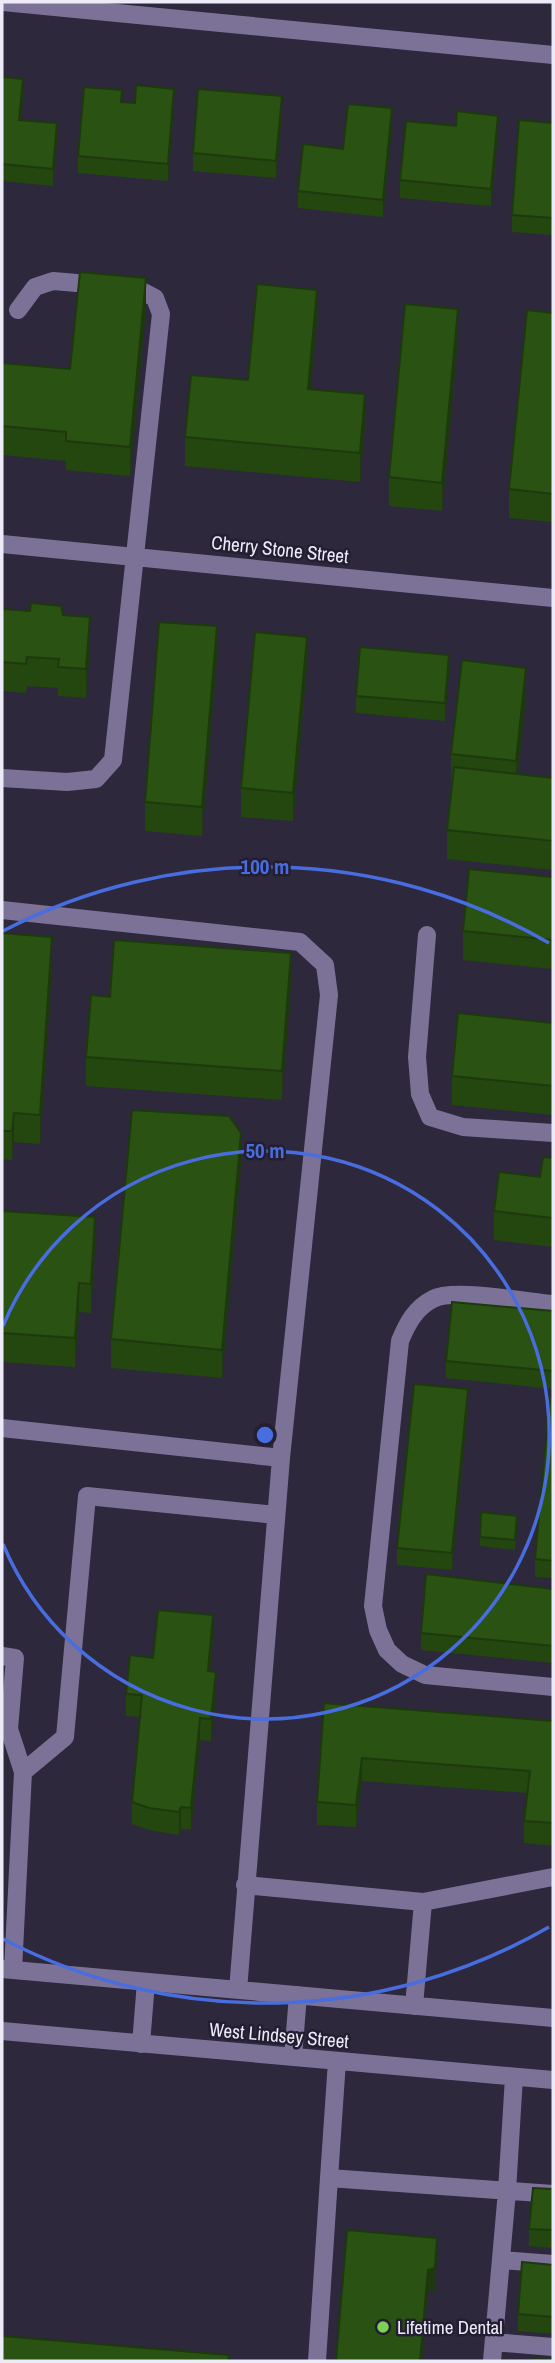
<svg xmlns="http://www.w3.org/2000/svg" width="555" height="2363" font-family="'Archivo Narrow',sans-serif">
<style>
.lines{fill:none;stroke-linecap:round;stroke-linejoin:round}
.minor{stroke:#7c7298;stroke-width:18}
.wall{fill:#244710}
.shaded-wall{fill:#1d390d}
.building{fill:#2a5213;stroke:#1d390d;stroke-width:2}
.ring{fill:none;stroke:#476ddf;stroke-width:3.5}
.poi-dot{fill:#7dd154;stroke:#241e32;stroke-width:2.5}
.labels{text-anchor:middle;stroke-width:5;stroke-linejoin:round;paint-order:stroke}
.street-label{font-size:19px;fill:#eeebf9;stroke:#241e32}
.poi-label{font-size:19px;fill:#eeebf9;stroke:#241e32;text-anchor:start}
.centre{fill:#476ddf;stroke:#241e32;stroke-width:3.5}
.ring-label{font-size:21px;text-anchor:middle;font-weight:bold;fill:#476ddf;stroke:#241e32;stroke-width:5;stroke-linejoin:round;paint-order:stroke}
</style>
<rect width="100%" height="100%" fill="#2d283c"/>
<g class="lines">
<path class="minor" d="M3,2L553,55
M2,544L553,598
M2,778L67,782L96,779L113,760L161,314L155,298L136,288L53,281L35,287L18,310
M2,910L300,942L325,965L329,995L281,1458L238,1990
M427,935L417,1057L420,1094L430,1117L463,1127L553,1133
M553,1304C528,1302 453,1288 433,1299C415,1308 407,1324 400,1341L373,1606L378,1630L387,1650L402,1664L425,1675L553,1687
M2,1428L281,1458
M2,1656L15,1658L9,1729L23,1772L13,1970
M23,1772L65,1737L87,1496L276,1515
M245,1885L423,1902L553,1877
M2,1969L553,2018
M414,2006L423,1902
M2,2031L553,2080
M141,2044L146,1982
M293,2057L298,1995
M337,2061L329,2178L553,2194
M501,2260L553,2264
M494,2342L553,2347
M317,2361L329,2178
M492,2361L507,2191L514,2077"/>
</g>
<path class="wall" d="M2,77L23,96L21,120L57,140L53,186L2,181Z
M122,102L174,106L168,181L78,173V156Z
M282,113L276,178L193,171V153Z
M553,123V235L512,232V215Z
M392,125L383,217L298,208V191Z
M498,133L491,206L400,198V180Z
M146,307L130,476L66,470V461L2,455V363L70,369Z
M553,313V522L509,518V489Z
M317,319L310,389L365,423L360,482L185,466V437Z
M458,338L442,511L389,506V477Z
M2,599V609L63,615L90,645L86,698L58,696V688L27,686L26,693L2,691Z
M217,655L202,836L145,831V802Z
M307,665L293,821L241,817V788Z
M449,672L445,721L356,713V696Z
M526,697L518,774L553,778V870L447,859V830L452,783H451V754Z
M553,877V969L463,960V931Z
M2,933L52,965L40,1144L14,1142L12,1160L2,1159Z
M291,981L282,1100L86,1086V1057L110,997Z
M553,1023V1115L452,1105V1076Z
M553,1158V1247L494,1240V1211L540,1177Z
M241,1162L222,1378L111,1368V1339Z
M2,1211L95,1246L91,1313L79,1312L75,1367L2,1362Z
M553,1311V1389L446,1378V1361Z
M553,1397V1578L535,1577V1559Z
M468,1406L452,1570L397,1565V1548Z
M517,1525L515,1550L480,1546V1537Z
M553,1589V1663L421,1650V1633Z
M213,1637L210,1671L216,1694L211,1741L200,1740L191,1830L181,1829L179,1835L149,1830L132,1824V1802L140,1717L126,1716V1694L153,1658Z
M324,1703L553,1721V1846L524,1843V1821L527,1793L362,1781L356,1827L317,1825V1802Z
M553,2189V2248L529,2246V2229Z
M553,2265V2334L518,2331V2314Z"/>
<path class="shaded-wall" d="M23,79V96L19,137V120Z
M174,89V106L168,181V164Z
M282,96V113L276,178V161Z
M392,108V125L383,217V200Z
M498,116V133L491,206V189Z
M57,123V140L53,186V169Z
M146,278V307L130,476V447Z
M317,290V319L308,417V389Z
M458,309V338L442,511V483Z
M365,394V423L360,482V453Z
M90,617V645L86,698V669Z
M217,626V655L202,836V807Z
M307,637V665L293,821V793Z
M449,655V672L445,721V703Z
M526,668V697L516,790V761Z
M52,937V965L40,1144V1115Z
M291,953V981L282,1100V1071Z
M14,1113V1142L12,1160V1131Z
M241,1133V1162L222,1378V1350Z
M95,1217V1246L91,1313V1284Z
M79,1283V1312L75,1367V1338Z
M468,1389V1406L452,1570V1553Z
M213,1615V1637L208,1694V1671Z
M216,1672V1694L211,1741V1719Z
M200,1718V1740L191,1830V1808Z
M362,1758V1781L356,1827V1805Z
M181,1807V1829L179,1835V1812Z
M437,2238V2261L435,2291L428,2292L422,2361H420L428,2270Z"/>
<path class="building" d="M2,77L23,79L19,120L57,123L53,169L2,164Z
M136,85L174,89L168,164L78,156L84,87L122,90L121,102L135,103Z
M198,89L282,96L276,161L193,153Z
M348,104L392,108L383,200L298,191L303,144L343,149Z
M457,111L498,116L491,189L400,180L406,121L456,126Z
M519,120L553,123V218L512,215Z
M80,272L146,278L130,447L66,441V432L2,426V363L70,369Z
M257,284L317,290L308,389L365,394L360,453L185,437L191,375L248,380Z
M405,304L458,309L442,483L389,477Z
M527,310L553,313V494L509,489Z
M31,603L61,606L63,615L90,617L86,669L58,667L59,659L27,657L26,664L2,662V609L30,611Z
M159,622L217,626L202,807L145,802Z
M255,632L307,637L293,793L241,788Z
M360,647L449,655L445,703L356,696Z
M462,660L526,668L516,761L451,754Z
M454,767L553,778V841L447,830Z
M469,869L553,877V940L463,931Z
M2,933L52,937L40,1115L14,1113L12,1131H2Z
M114,940L291,953L282,1071L86,1057L91,995L110,997Z
M458,1013L553,1023V1086L452,1076Z
M132,1110L229,1116L241,1133L222,1350L111,1339Z
M543,1157L553,1158V1218L494,1211L499,1172L540,1177Z
M2,1211L95,1217L91,1284L79,1283L75,1338L2,1333Z
M452,1302L553,1311V1371L446,1361Z
M414,1384L468,1389L452,1553L397,1548Z
M550,1396L553,1397V1561L535,1559Z
M481,1512L517,1516L515,1540L480,1537Z
M426,1574L553,1589V1646L421,1633Z
M158,1610L213,1615L208,1671L216,1672L211,1719L200,1718L191,1808L181,1807L179,1812L149,1808L132,1802L142,1695L126,1694L130,1655L153,1658Z
M324,1703L553,1721V1823L524,1821L530,1771L362,1758L356,1805L317,1802Z
M533,2188L553,2189V2230L529,2229Z
M347,2230L437,2238L435,2268L428,2270L420,2361H336Z
M522,2262L553,2265V2317L518,2314Z
M2,2336L229,2355L228,2361H2Z
M533,2358L553,2360V2361H533Z"/>
<g class="ring">
<path d="M3 1326A284 284 0 1 1 3 1544"/>
<path d="M549 1927A568 568 0 0 1 3 1939M3 931A568 568 0 0 1 549 943"/>
</g>
<circle class="poi-dot" cx="383" cy="2327" r="7"/>
<g class="labels">
<g class="street-label">
<text transform="translate(280 549) rotate(6)" y="7">Cherry Stone Street</text>
<text transform="translate(279 2035) rotate(5)" y="7">West Lindsey Street</text>
</g>
<g class="poi-label">
<text x="397" y="2334">Lifetime Dental</text>
</g>
</g>
<circle cx="265" cy="1435" r="10" class="centre"/>
<g class="ring-label">
<text x="265" y="874">100 m</text>
<text x="265" y="1158">50 m</text>
</g>
<rect width="555" height="2363" fill="none" stroke="#eeebf9" stroke-width="7"/>
</svg>
